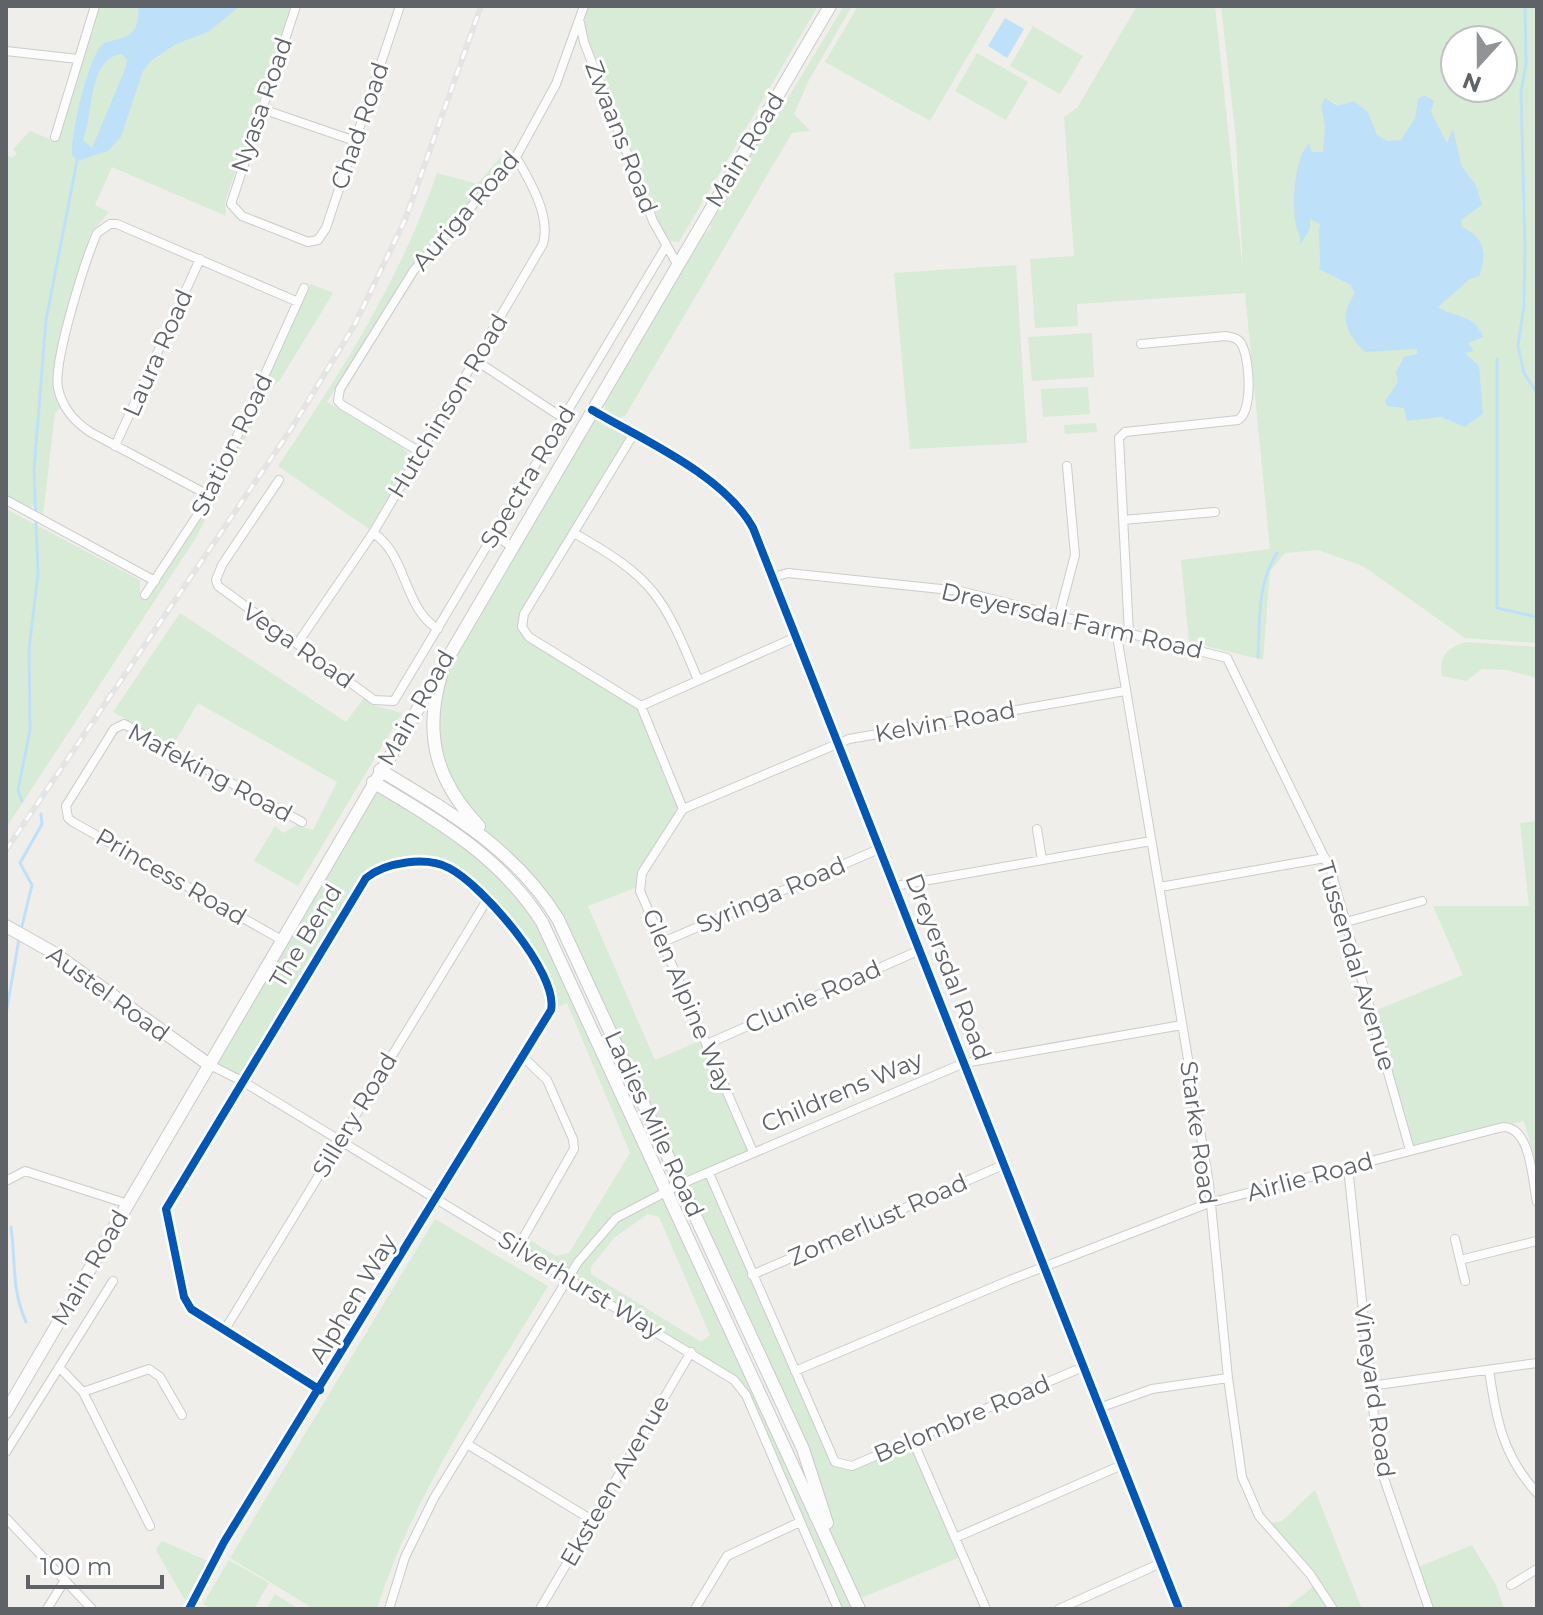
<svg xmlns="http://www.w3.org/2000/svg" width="1543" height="1615" font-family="Montserrat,sans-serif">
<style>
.green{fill:#d8ebd6;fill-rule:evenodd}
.water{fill:#bfe0f9;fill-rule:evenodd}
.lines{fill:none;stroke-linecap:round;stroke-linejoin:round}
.stream{stroke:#bfe0f9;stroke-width:3}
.street-casing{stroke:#cbcccc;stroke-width:10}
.secondary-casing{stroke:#cacacb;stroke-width:14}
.street{stroke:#fdfcfc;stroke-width:8}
.secondary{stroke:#fdfcfc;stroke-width:12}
.rail-casing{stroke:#e4e4e4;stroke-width:6}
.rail{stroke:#fff;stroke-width:3;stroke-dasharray:9;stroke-linecap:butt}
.cycleway-casing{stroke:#fff;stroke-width:13}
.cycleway{stroke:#0057b8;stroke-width:8}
.labels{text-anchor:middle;stroke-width:6;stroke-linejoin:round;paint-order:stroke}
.street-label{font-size:24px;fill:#5f6368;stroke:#fff}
</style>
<rect width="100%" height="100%" fill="#efeeea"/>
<path class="green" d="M100,6H291L225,202L226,216L112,167L95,205L109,212L90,234L54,364L53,383L61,407L55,413L43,515L32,505L31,508L6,495V155L12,158L17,154L13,149L30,131L57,142Z
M588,6H818L679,242L671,241L664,235L589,41L584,24Z
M844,6H852L809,80L794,114L810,131L792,133L625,416L618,419L605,409V401L704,235L712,227L710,226L764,128L772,124Z
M858,6H997L930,121L825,62Z
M1137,6H1215L1243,272L1236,139L1221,6H1537V643L1465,638L1363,566L1318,550L1285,553L1270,571L1263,660L1189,642L1181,560L1270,549L1245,293L1077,304L1078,326L1035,328L1030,259L1074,256L1064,117L1077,108ZM1455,40H1503V88H1455Z
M1033,26L1083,56L1060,94L1010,66Z
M977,53L1028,82L1006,120L955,91Z
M501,157L506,161L500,169L407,272L327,402L402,447L409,455L407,465L369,529L278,466C341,373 400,280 437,173L477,184Z
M1016,265L1027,443L910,449L894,273Z
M311,284L333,293L280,380L270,389L197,536L6,828V509L140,580V593L149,598L220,485Z
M1092,333L1094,377L1032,381L1028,337Z
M1088,387L1090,414L1043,417L1041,389Z
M592,410L633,435L524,614V632L641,706L683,809L642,873L640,886L588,906L655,1060L704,1039L753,1152L709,1172L830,1456L845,1467L913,1441L963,1556L856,1600L859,1609H838L741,1387L518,1247L531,1241L556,1256L569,1253L630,1153L567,1003L551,1010L552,996L509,925L459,875L426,862L373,872L242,1081L208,1064L373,782L433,817L523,895L830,1544L821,1500L558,919L468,814L436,751L439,678ZM648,1214L659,1217L710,1335L701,1342L591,1274V1267L614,1238Z
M1096,423L1097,432L1065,434L1064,425Z
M180,613L346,722L364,698L376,706L402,713L298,886L254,861L275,826L283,833L297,825L313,830L337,782L198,703L173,745L113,712Z
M1466,642L1537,647V678L1507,670L1482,669L1466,681L1442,676C1439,655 1447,648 1466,642Z
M1537,821V1167L1524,1121L1410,1148L1372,1012L1463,975L1433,906H1529L1520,823Z
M435,1219L548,1286C485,1391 414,1492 377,1609H314L230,1558Z
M1315,1490L1362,1609H1339L1313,1572L1270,1523L1282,1521Z
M162,1541L208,1561L187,1604L156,1550Z
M1472,1545L1496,1585L1504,1609H1430L1416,1568Z
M229,1560L269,1583L254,1609H212L203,1604Z
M1314,1586L1329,1609H1285Z
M275,1594L299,1609H266Z"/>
<path class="water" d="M138,6H240L208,32L176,44L152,60L143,71L121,137L108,151L77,161L72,155C71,134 88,55 104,43C125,37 141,37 138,6ZM122,54L127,60L126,67L92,148L83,140C94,116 87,58 122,54Z
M1005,18L1024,29L1007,58L988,46Z
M1424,95L1434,101L1431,112L1447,143L1453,129L1462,167L1476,185L1482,205L1461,220L1462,227C1484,237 1488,253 1479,276L1470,279L1438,307C1454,318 1476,314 1483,337L1468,343L1474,351L1465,353L1479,366L1483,414L1465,427L1441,417L1407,421L1404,408L1387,406L1385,401L1398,382L1396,372L1404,357L1417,354V349L1365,352C1346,334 1338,316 1355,294L1351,285L1319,269C1322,253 1317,241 1320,224L1310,219V229L1300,245C1302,236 1296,230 1295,220C1293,196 1294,161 1309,143L1312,152H1323L1325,126L1321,106L1325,98L1337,106L1354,101L1368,112L1377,135L1387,141L1401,140L1415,118L1418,99Z"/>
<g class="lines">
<path class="stream" d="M1525,6L1526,64L1521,92L1525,247L1524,305L1518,346L1524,373L1537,393
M1497,359V608L1537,617
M1258,657C1260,621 1257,584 1277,553
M22,801L18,790L30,730L29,649L38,574L34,470L46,320L77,161
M22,926L32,885L20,863L42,824L41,814
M6,1014L19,939
M11,1227C16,1262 11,1288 26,1322"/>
<g class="street-casing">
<path id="street" d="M296,6L231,204L242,216L308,242L318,240L326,228L400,6
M580,23L584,42L653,221L677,264
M6,51L78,59
M262,109L355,141
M55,137L95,6
M475,360L563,418
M592,410C643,440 724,475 753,528L1179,1609
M633,435L524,614L522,627L529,637L641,706L683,809L642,873L640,891L753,1152
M115,446L200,259
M420,452L342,405L338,401L340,389L414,270L516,157L556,84L584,6
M279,480L222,565L216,580L218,586L374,700L394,701L665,248
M210,496L90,432C75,422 62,407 58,388C53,361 85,261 97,233L110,224H117L298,302
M6,500L155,581
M1123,520L1215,512
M373,533C407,554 403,608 438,629
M574,533C655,579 663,596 698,680
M494,535L511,546
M773,577L788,573L960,591L1227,658L1331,871L1410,1150
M145,595L210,496L304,288
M1059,616L1075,555L1067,466
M1116,630L1209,1184L1228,1378L1242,1477L1259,1516L1310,1574L1333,1609
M1129,634L1119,438L1125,432L1238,420C1253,411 1250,361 1242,345C1239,338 1232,337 1226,336L1141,344
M297,644L373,533L543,244C551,216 530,181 516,157
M641,706L796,637
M683,809L849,739L1125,691
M1037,829L1042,860
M895,886L1151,841
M1160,887L1325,858
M1346,922L1422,901
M280,939L73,822L68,818L66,806L114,729L124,724L302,822
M663,942L879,849
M707,1044L920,950
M208,1064L242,1081L734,1380L746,1395L838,1609
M1348,1167L1379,1464L1429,1609
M709,1173L835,1462L852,1466L1083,1367
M6,1181L25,1171L128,1204
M1455,1239L1465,1281
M518,1247L574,1149L573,1139L547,1080L523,1057
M1460,1260L1537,1241
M752,1275L1003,1165
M224,1331L487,900
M59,1367L83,1392L150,1526
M1489,1370C1496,1419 1503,1456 1537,1493
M795,1371L1010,1280L1209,1203L1503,1127C1531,1127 1532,1179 1537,1202
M1370,1386L1537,1363
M83,1392L149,1369L160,1377L182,1415
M1099,1408L1152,1389L1228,1378
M913,1441L986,1609
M467,1444L592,1520
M6,1452L113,1281
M6,1518L92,1609
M955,1538L1122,1465
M1511,1585L1537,1569
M47,1609L65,1580
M189,1609L224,1542L551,1010C559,973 481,884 449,868C426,856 386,862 366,878L166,1209L184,1297L191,1309L320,1390
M389,1609L405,1557L434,1498L578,1262L616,1218L681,1184L964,1063L1182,1025
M540,1609L691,1352
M695,1609L727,1556L800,1522
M1059,1609L1161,1563"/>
</g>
<g class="secondary-casing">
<path id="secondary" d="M441,675C423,736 437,782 479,826
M380,770C448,811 515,849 558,919L803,1449L827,1523
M373,782C438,821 500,856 542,922L859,1609
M6,926L54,953L208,1064
M6,1412L830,6"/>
</g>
<use href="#street" class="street"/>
<use href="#secondary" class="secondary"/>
<g class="rail-casing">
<path id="rail" d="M6,850L291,429L354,326L405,220L481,6"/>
</g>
<use href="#rail" class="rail"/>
<g class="cycleway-casing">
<path id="cycleway" d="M592,410C643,440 724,475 753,528L1179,1609
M189,1609L224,1542L551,1010C559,973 481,884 449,868C426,856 386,862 366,878L166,1209L184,1297L191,1309L320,1390"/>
</g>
<use href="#cycleway" class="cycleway"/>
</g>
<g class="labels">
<g class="street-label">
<text transform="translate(262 105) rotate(-71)" y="8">Nyasa Road</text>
<text transform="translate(360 126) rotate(-71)" y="8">Chad Road</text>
<text transform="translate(621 137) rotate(69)" y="8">Zwaans Road</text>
<text transform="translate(745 150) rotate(-59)" y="8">Main Road</text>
<text transform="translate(466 211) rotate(-49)" y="8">Auriga Road</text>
<text transform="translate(158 353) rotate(-66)" y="8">Laura Road</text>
<text transform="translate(448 406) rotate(-59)" y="8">Hutchinson Road</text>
<text transform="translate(232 445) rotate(-64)" y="8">Station Road</text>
<text transform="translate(528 477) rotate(-59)" y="8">Spectra Road</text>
<text transform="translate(1072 621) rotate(13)" y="8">Dreyersdal Farm Road</text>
<text transform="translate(298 646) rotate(35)" y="8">Vega Road</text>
<text transform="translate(416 708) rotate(-60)" y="8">Main Road</text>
<text transform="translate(945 722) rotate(-10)" y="8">Kelvin Road</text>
<text transform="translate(210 773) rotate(28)" y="8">Mafeking Road</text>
<text transform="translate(171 877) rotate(30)" y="8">Princess Road</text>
<text transform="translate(771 895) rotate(-23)" y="8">Syringa Road</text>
<text transform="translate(306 936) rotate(-59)" y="8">The Bend</text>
<text transform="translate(1356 966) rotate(73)" y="8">Tussendal Avenue</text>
<text transform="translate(948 967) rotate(69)" y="8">Dreyersdal Road</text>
<text transform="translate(108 994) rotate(36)" y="8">Austel Road</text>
<text transform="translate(813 997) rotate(-24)" y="8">Clunie Road</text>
<text transform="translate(688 1001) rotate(67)" y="8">Glen Alpine Way</text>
<text transform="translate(842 1092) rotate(-23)" y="8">Childrens Way</text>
<text transform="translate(355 1115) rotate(-59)" y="8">Sillery Road</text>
<text transform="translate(654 1124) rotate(65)" y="8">Ladies Mile Road</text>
<text transform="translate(1198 1133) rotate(82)" y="8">Starke Road</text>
<text transform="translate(1310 1177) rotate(-15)" y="8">Airlie Road</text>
<text transform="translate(878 1220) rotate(-24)" y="8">Zomerlust Road</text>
<text transform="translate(90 1268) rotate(-60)" y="8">Main Road</text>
<text transform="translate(580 1285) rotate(31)" y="8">Silverhurst Way</text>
<text transform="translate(353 1299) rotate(-59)" y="8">Alphen Way</text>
<text transform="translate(1374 1391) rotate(82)" y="8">Vineyard Road</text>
<text transform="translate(962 1419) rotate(-23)" y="8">Belombre Road</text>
<text transform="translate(615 1481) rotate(-60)" y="8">Eksteen Avenue</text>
</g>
</g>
<rect width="1543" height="1615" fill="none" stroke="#5f6368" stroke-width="16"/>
<g transform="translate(1479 64) rotate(201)"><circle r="38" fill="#ffffff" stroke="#bfc1c3" stroke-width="2"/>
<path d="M0-6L14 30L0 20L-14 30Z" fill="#919496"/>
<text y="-12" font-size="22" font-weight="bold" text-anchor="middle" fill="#5f6368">N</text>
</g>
<path d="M28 1575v12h134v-12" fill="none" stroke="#5f6368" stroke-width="4"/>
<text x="40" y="1575" font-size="24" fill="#5f6368" stroke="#ffffff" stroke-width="6" paint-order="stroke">100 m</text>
</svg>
